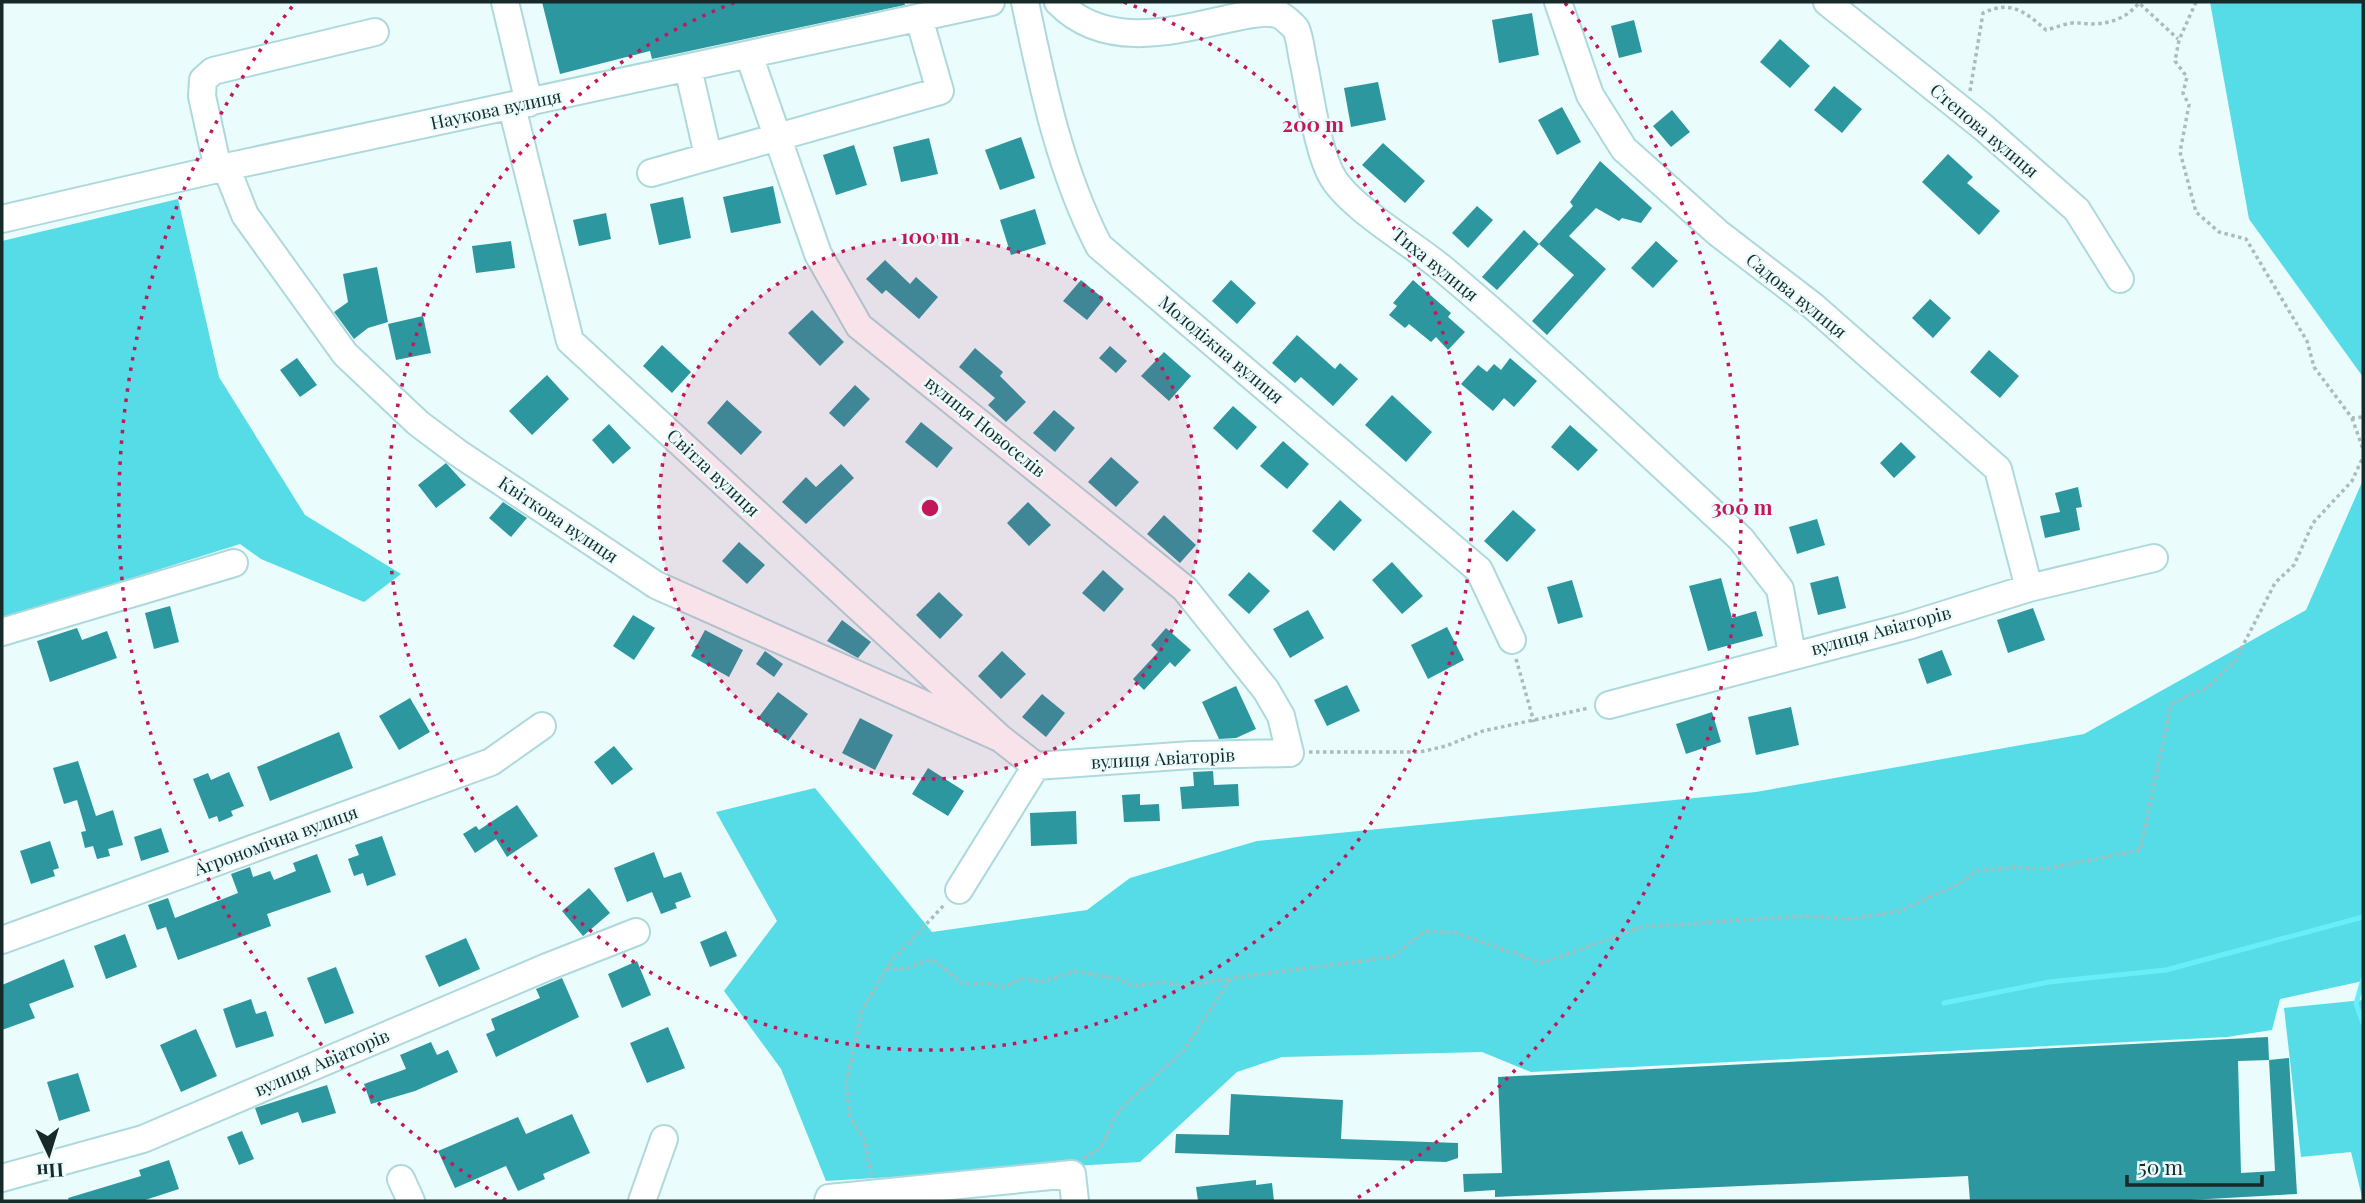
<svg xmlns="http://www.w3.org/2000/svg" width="2365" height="1203" font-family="'Playfair Display',serif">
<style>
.forest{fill:#55dce7}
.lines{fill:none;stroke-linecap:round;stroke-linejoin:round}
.stream{stroke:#69eef8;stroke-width:5}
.building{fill:#2d979f;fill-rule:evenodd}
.minor-casing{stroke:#aed9dc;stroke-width:30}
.path{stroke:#abbcbd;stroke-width:3.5;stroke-dasharray:3.5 3.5;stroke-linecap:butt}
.minor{stroke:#fff;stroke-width:26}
.ring{fill:none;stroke:#c2185b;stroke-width:3.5;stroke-dasharray:3.5 7}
.labels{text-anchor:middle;stroke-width:5;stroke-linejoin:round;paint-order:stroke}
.street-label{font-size:18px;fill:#18292a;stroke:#ebfcfd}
.centre{fill:#c2185b;stroke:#ebfcfd;stroke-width:3.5}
.ring-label{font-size:21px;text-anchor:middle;font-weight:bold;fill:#c2185b;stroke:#ebfcfd;stroke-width:5;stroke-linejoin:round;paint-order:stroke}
</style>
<rect width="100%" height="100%" fill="#ebfcfd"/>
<path class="forest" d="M2210,2H2363V377L2249,219Z
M178,199L219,377L305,515L401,574L364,602L261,559L240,544L2,619V241Z
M2363,480V981L2280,999L2272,1030L2227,1037L1531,1072L1482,1052L1282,1057L1237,1072L1140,1162L826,1181L781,1069L724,991L777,921L716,812L815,788L932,932L1087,910L1130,878L1257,841L1756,792L2084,734L2306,610Z
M2363,1000V1201L2351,1152L2301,1157L2284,1008Z"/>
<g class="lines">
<path class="stream" d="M2363,979L2356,1004L2363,1023
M1944,1003L2049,982L2166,970L2363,917"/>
</g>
<path class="building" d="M542,2H904L905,5L652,59L650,51L560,74Z
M1532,13L1539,55L1499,63L1492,20Z
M1634,20L1642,52L1619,58L1611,26Z
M1780,39L1810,66L1790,88L1760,62Z
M1378,82L1386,120L1351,127L1344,88Z
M1834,86L1862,109L1842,133L1814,110Z
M1562,107L1581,142L1557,155L1538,120Z
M1672,110L1690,132L1671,147L1653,126Z
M1021,137L1035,178L1000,190L985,150Z
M929,138L938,174L901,182L893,147Z
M1383,143L1425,181L1405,203L1362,165Z
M854,145L867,185L836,195L823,155Z
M1948,154L1973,177L1967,183L2000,211L1979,235L1922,182Z
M1600,161L1652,208L1641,223L1622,218L1619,221L1596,208L1569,236L1606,269L1547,335L1532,321L1574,275L1539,244L1573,206L1570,202Z
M773,186L781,223L731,233L723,197Z
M683,197L691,238L659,245L650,204Z
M1477,206L1493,220L1468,248L1452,233Z
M1035,209L1046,244L1011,255L1000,220Z
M606,213L611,239L579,246L573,220Z
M1524,230L1539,244L1497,290L1482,277Z
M511,241L515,268L476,273L472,246Z
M1656,241L1678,261L1653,288L1631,268Z
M885,260L910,284L916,277L938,297L919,319L886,290L882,294L866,279Z
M377,267L388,322L368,328L354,339L334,312L348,302L343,274Z
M1081,280L1104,299L1087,320L1063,301Z
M1231,280L1256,303L1237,324L1212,301Z
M1413,280L1451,313L1448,317L1465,332L1448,350L1436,337L1431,342L1409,324L1405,328L1389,315L1397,306L1393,303Z
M1930,299L1951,318L1933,338L1912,318Z
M812,310L844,342L820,366L788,333Z
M423,316L431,353L396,360L388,324Z
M1297,335L1335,369L1340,363L1358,379L1333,406L1301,377L1295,383L1272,363Z
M662,345L691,372L672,393L643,366Z
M1110,346L1127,361L1116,373L1099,358Z
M975,348L1003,372L1000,376L1026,402L1006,422L988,405L995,398L959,367Z
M1989,350L2019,376L2000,398L1970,372Z
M1164,352L1191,376L1169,401L1141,376Z
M297,358L317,385L300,397L280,370Z
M1510,358L1537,381L1514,407L1504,398L1493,411L1461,384L1478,365L1487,372L1494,364L1501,370Z
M547,375L569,399L532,435L509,411Z
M855,385L870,399L844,427L829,413Z
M1392,395L1432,432L1406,462L1365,425Z
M727,400L762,432L741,455L707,423Z
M1233,406L1257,427L1237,450L1213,428Z
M1054,410L1075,428L1055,452L1033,433Z
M921,422L953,448L937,468L905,442Z
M609,424L631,448L613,464L592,440Z
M1570,425L1598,450L1578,471L1551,447Z
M1283,441L1309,464L1287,489L1260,466Z
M1901,442L1916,457L1894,478L1880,463Z
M1111,457L1139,482L1116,507L1088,482Z
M446,463L466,485L436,508L418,485Z
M841,464L854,478L806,524L782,502L806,477L816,487Z
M2078,487L2082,507L2076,508L2080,530L2045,538L2040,516L2060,512L2055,493Z
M1340,500L1362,520L1334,551L1312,531Z
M503,502L527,518L511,537L489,518Z
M1028,502L1051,525L1029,546L1007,523Z
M1513,510L1536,530L1507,562L1484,541Z
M1164,515L1196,545L1180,563L1147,534Z
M1817,519L1825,545L1797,554L1789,527Z
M739,542L765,565L747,584L722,561Z
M1392,562L1423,596L1402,614L1372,580Z
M1103,570L1124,589L1104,612L1082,593Z
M1249,572L1270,591L1249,614L1228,595Z
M1838,576L1846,608L1818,615L1810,583Z
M1721,578L1732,618L1756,611L1763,636L1708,651L1689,586Z
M1572,580L1583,617L1558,624L1547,587Z
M939,592L963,615L940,639L916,615Z
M170,606L179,642L154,649L145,613Z
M2033,608L2045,640L2008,653L1997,620Z
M1308,610L1324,638L1290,658L1273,629Z
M633,615L655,628L634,660L613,646Z
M842,620L871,642L858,658L827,641Z
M1447,627L1464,660L1428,679L1411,645Z
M77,628L82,640L107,631L117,658L50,682L37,641Z
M1166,628L1191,650L1175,667L1170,662L1144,690L1133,679L1158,652L1151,645Z
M705,630L743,650L729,677L691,656Z
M1942,650L1952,675L1927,684L1918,659Z
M765,651L783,664L774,677L756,664Z
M1002,651L1026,674L1001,699L978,676Z
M1347,685L1360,711L1327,726L1314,700Z
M1236,686L1256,729L1236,738L1219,739L1202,702Z
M778,692L808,714L788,741L758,718Z
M1042,694L1065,713L1046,737L1022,717Z
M410,698L430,732L399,750L379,716Z
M1791,707L1799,745L1756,755L1748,717Z
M1712,712L1721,742L1686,754L1676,724Z
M860,718L893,735L875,770L842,753Z
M339,732L353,768L270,801L257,767Z
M614,746L633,769L612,785L594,762Z
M78,761L96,816L113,810L123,845L108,849L110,856L97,859L93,846L85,848L81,832L86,831L77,800L64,804L53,768Z
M928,768L964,791L948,816L912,794Z
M1213,771L1214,785L1238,784L1239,806L1182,809L1180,787L1194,786L1193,772Z
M229,772L244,806L231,811L233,816L219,822L217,816L209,819L193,779L208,773L211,780Z
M1140,794V805L1159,804L1160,821L1124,822L1122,795Z
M517,805L538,836L507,857L496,839L475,853L463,834L476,826L479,830Z
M1076,811L1077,844L1031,846L1030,813Z
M161,828L169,852L141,861L134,837Z
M382,836L396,875L367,886L363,873L354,876L348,859L359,855L355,845Z
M50,841L59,868L53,870L55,876L31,884L20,851Z
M654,852L664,878L681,872L691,897L675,903L677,908L661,914L652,892L627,902L614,868Z
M317,854L331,892L267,914L271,926L178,960L166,927L157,930L148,905L168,898L175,918L238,893L231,874L250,867L253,877L270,871L274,880L296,871L293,863Z
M589,888L610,913L583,936L562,911Z
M726,931L737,956L710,967L700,942Z
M125,934L137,967L106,979L94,946Z
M466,938L480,969L439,987L425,956Z
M64,959L74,987L29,1004L35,1018L2,1030V985Z
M637,961L651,995L622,1008L608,974Z
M336,967L354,1013L325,1024L307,978Z
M562,978L579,1017L496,1057L486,1034L495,1030L491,1019L540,998L536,989Z
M251,999L256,1014L266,1011L274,1036L236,1048L223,1009Z
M668,1027L685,1068L647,1083L630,1043Z
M196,1029L217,1076L181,1092L160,1045Z
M2268,1037L2269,1060L2289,1058L2297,1194L2173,1201H1970L1968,1176L1495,1197V1190L1464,1192L1463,1174L1502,1173L1498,1077ZM2269,1060L2275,1171L2241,1173L2238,1061Z
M431,1042L437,1055L448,1050L458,1072L415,1091L371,1104L364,1084L406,1069L400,1055Z
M78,1073L90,1111L59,1121L47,1082Z
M327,1085L336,1113L302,1123L298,1112L261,1125L255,1108Z
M1231,1094L1343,1100L1341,1139L1458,1143V1158L1446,1162L1175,1153L1176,1134L1229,1135Z
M572,1114L590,1153L543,1174L545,1179L518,1191L506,1166L455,1188L438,1151L518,1117L526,1134Z
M242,1131L254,1159L239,1165L227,1137Z
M169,1160L179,1189L142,1201H69L68,1198L141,1176L139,1170Z
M1256,1180V1185L1272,1183L1274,1201H1198L1196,1187Z"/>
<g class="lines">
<g class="minor-casing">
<path id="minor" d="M505,2L529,103
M1025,2C1042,84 1060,171 1099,246L1479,570L1512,640
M1058,2C1126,72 1241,0 1280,15C1285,18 1293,25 1296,29C1300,38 1301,51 1303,60C1310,91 1317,152 1333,178C1352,209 1413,244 1443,269C1545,355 1643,448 1741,539L1780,589L1792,654
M1558,2L1590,95L1624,149L1718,233L1813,306L1998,469L2029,588
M1827,2L1983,127L2077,210L2120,279
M749,55L818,254L859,326L1185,589L1266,690L1281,716L1290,753L1192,755L1036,766
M688,68L708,155
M512,107L570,341L1000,738L1036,766
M226,167L245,215L345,354L418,423L458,453L656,585L1000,738
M218,169L202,96L203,80L213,71L375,32
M651,173L940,91L919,18
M2,219L226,167L991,2
M2,632L234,563
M1609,705L1908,626L2029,588L2154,558
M959,890L1036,766
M2,940L491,762L542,726
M2,1178L143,1139L547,967L636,932
M401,1179L411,1201
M642,1201L664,1139
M828,1201L829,1198L1072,1174L1075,1201"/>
</g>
<path class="path" d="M2196,2L2179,40L2175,61L2187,77L2183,93L2189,105L2180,152L2196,212L2219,232L2246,239L2307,341L2314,367L2352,418L2363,417
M1970,91L1983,13C2011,0 2024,11 2046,30C2056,28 2070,21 2079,23C2102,26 2123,22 2139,3L2178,39
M2352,418L2363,449
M1516,659L1534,722
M1309,752H1420L1446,746L1483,731L1589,708
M886,969H904L932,959L963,984L985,983L1002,987L1025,978L1041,982L1075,971L1118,979L1135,986L1161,982L1186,986L1231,978
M1084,1158L1101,1147L1118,1111L1184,1050L1231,978L1392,957L1425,931L1453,932L1542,963L1642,927L1802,916L1851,919L1899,911L1961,883L1976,871L2016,867L2045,869L2140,850L2171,704L2208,687L2235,661L2275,583L2294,565L2313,523L2352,481L2363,457
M871,1175L864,1139L850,1117L846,1083L862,1010L891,962L945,904"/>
<use href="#minor" class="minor"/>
</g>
<circle cx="930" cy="508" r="271" fill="#c2185b" fill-opacity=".12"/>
<g class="ring">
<circle cx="930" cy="508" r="271"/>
<path d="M1124 2A542 542 0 1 1 736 2"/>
<path d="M506 1200A812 812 0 0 1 295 3M1565 3A812 812 0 0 1 1354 1200"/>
</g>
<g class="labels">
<g class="street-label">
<text transform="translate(496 110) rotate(-12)" y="6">Наукова вулиця</text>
<text transform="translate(1984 131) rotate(40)" y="6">Степова вулиця</text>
<text transform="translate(1435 265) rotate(39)" y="6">Тиха вулиця</text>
<text transform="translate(1796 296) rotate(39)" y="6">Садова вулиця</text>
<text transform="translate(1221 350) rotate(40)" y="6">Молодіжна вулиця</text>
<text transform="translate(985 427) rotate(39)" y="6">вулиця Новоселів</text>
<text transform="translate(713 473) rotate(43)" y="6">Світла вулиця</text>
<text transform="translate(558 520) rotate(34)" y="6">Квіткова вулиця</text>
<text transform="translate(1881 631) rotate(-15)" y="6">вулиця Авіаторів</text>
<text transform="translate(1163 759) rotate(-3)" y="6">вулиця Авіаторів</text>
<text transform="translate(276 841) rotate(-20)" y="6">Агрономічна вулиця</text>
<text transform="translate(322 1063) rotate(-23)" y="6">вулиця Авіаторів</text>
</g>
</g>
<circle cx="930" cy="508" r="10" class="centre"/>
<g class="ring-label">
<text x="1313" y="132">200 m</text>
<text x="930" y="244">100 m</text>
<text x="1742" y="515">300 m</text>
</g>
<rect width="2365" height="1203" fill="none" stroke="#18292a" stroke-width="7"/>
<g transform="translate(49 1154) rotate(176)" stroke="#ebfcfd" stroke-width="5" paint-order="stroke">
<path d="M0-5L12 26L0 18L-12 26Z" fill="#18292a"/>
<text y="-10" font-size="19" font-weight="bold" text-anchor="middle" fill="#18292a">Пн</text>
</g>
<path d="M2127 1175v10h135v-10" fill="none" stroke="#18292a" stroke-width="3.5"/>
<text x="2138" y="1175" font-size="21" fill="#18292a" stroke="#ebfcfd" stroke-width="5" paint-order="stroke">50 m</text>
</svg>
